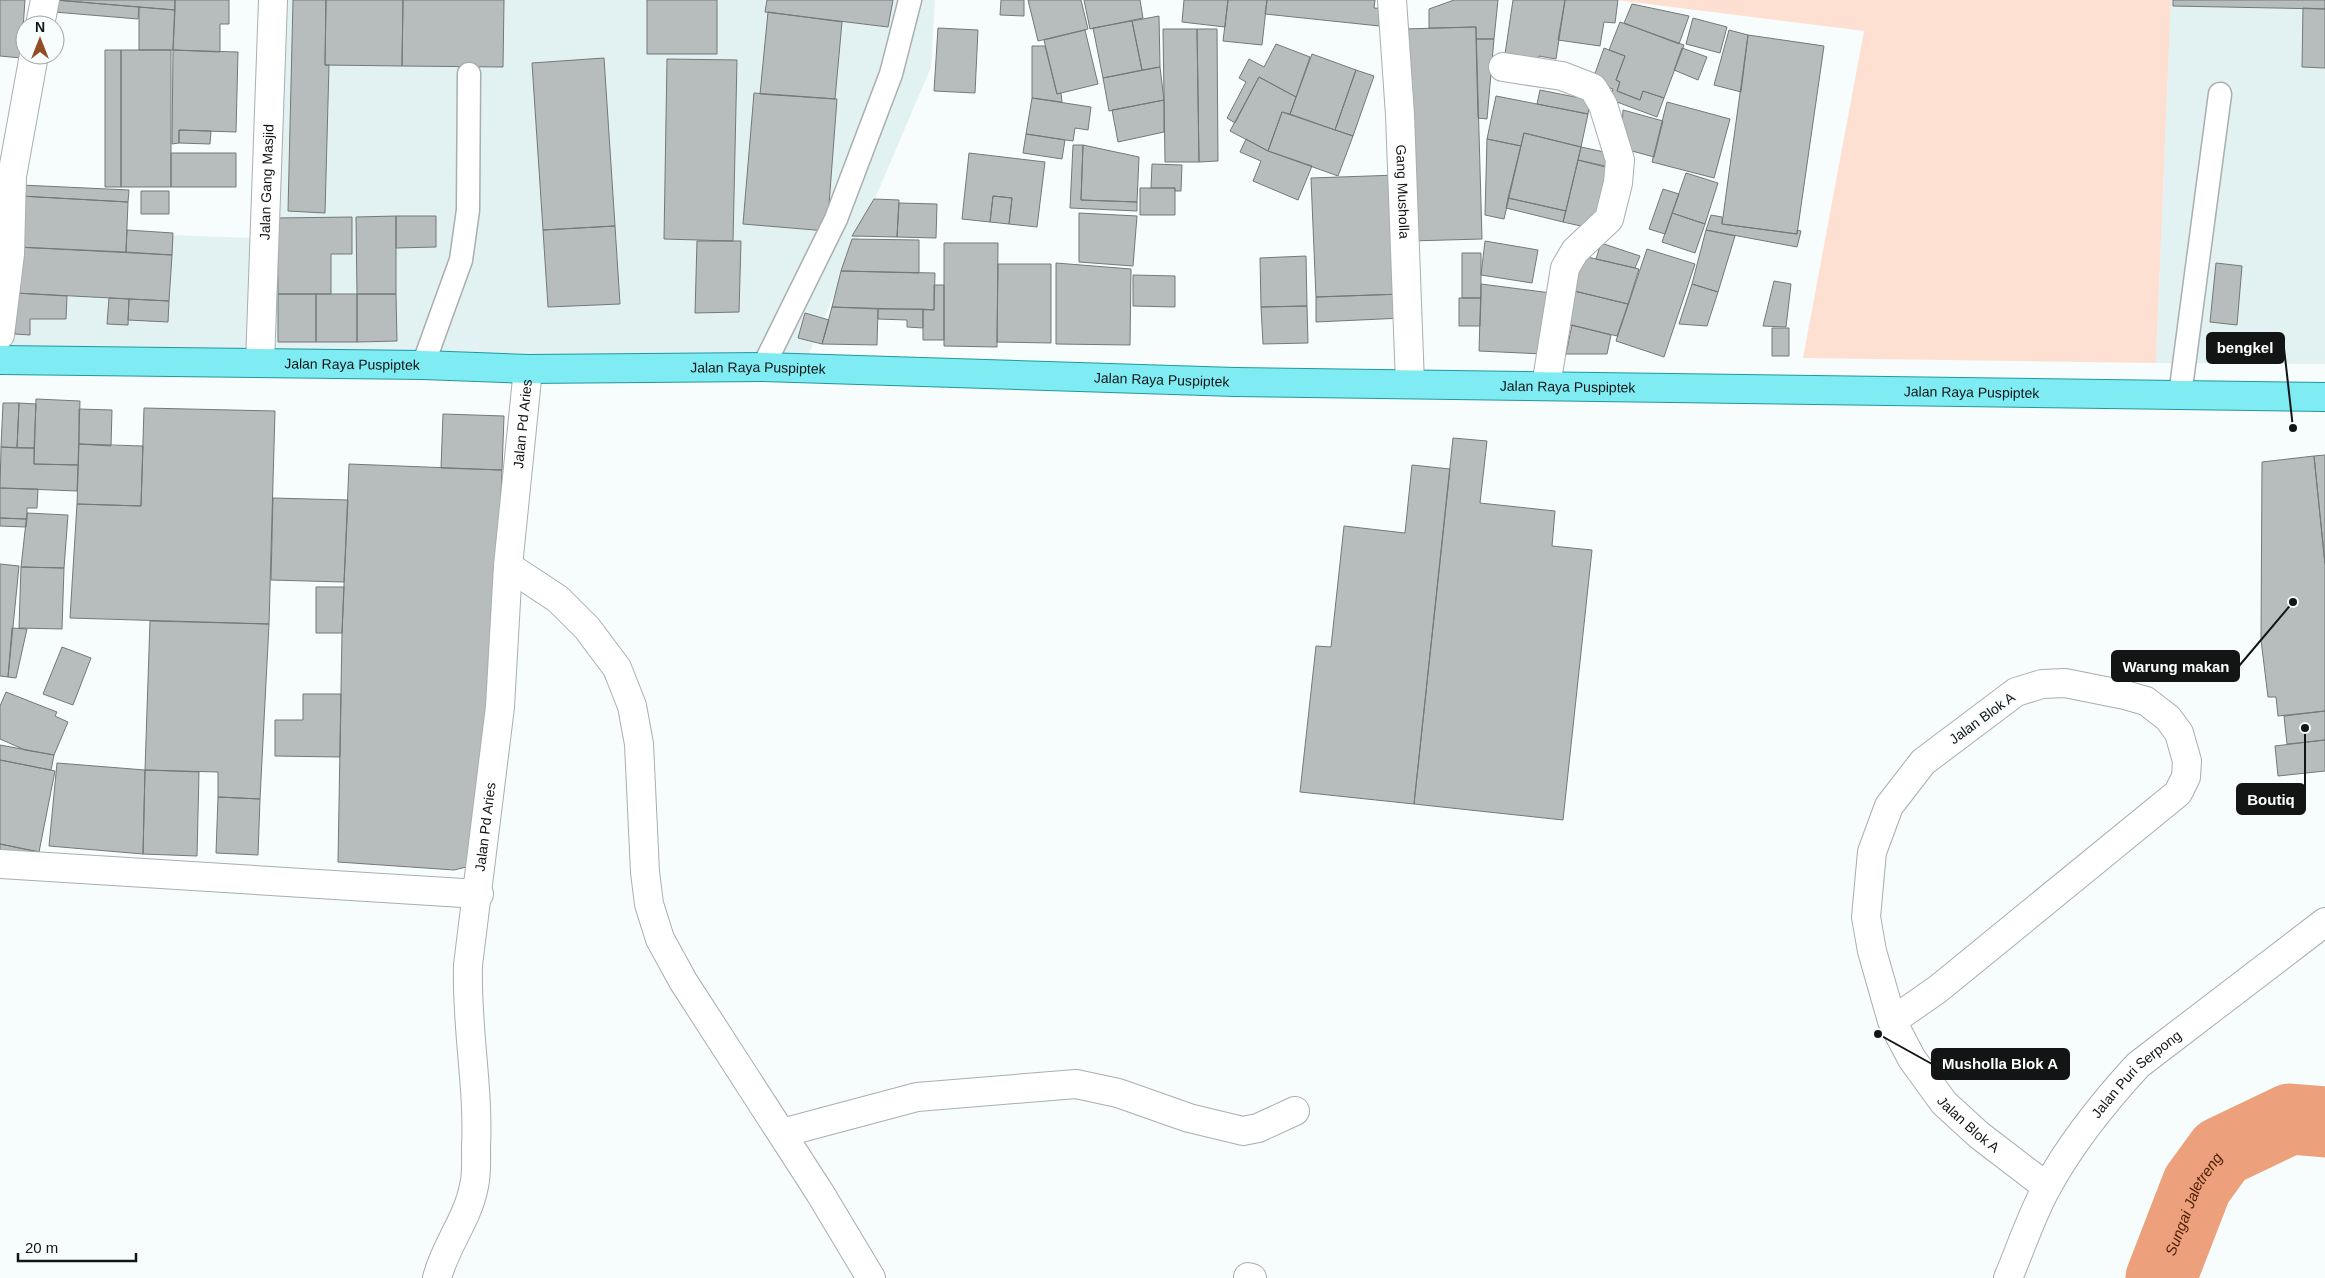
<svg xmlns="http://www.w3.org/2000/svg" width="2325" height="1278" font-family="Arial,sans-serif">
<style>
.built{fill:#e2f1f2}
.green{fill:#fee0d2}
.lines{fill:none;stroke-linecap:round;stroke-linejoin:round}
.river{stroke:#eca07c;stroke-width:71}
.building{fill:#b7bcbc;stroke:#747879}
.service-casing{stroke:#a9aeae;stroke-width:25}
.minor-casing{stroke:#a9aeae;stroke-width:30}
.primary-casing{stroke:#2198a0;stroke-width:30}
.service{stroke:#fff;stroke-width:22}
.minor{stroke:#fff;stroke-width:28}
.primary{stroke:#7febf3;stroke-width:28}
.labels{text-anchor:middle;stroke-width:4;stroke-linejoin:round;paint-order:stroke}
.street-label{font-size:14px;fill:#131515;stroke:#f7fcfd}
.water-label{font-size:15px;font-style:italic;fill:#4c1d02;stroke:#f7fcfd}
.leader{fill:none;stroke:#131515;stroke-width:2}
.callout-dot{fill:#131515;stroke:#f7fcfd;stroke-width:2}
.callout{fill:#131515;stroke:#131515;stroke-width:2}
.callout-label{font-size:15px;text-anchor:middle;font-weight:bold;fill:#fff}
</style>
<rect width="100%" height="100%" fill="#f7fcfd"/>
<path class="built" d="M260,0H935L931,67L808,356L248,353L0,349V229L252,238Z
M2171,0H2325V364L2156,363Z"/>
<path class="green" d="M1616,0H2171L2156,363L1803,358L1864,31Z"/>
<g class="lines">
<path class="river" id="s1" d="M2161,1278L2197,1185L2221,1152L2290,1119L2325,1122"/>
</g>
<path class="building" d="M0,0H25L21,58L0,56Z
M55,0L139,7L138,19L54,12Z
M55,0H175V10Z
M175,0H229V24H220V52L173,50Z
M293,0H326L325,65H329L325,213L288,211Z
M326,0H403L402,66L325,65Z
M403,0H504L503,67L402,66Z
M647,0H717V54H647Z
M767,0H893L888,27L765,12Z
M1001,0H1024V16L1000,15Z
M1028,0H1081L1088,29L1038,41Z
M1084,0H1140L1143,18L1090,29Z
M1184,0H1228L1225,27L1182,22Z
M1228,0H1267L1262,45L1223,41Z
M1267,0H1375L1374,8L1389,9V27L1265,14Z
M1454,0H1498L1494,39H1476V27L1429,28V9Z
M1513,0H1565L1556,59L1539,56L1538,67L1504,61Z
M1565,0H1618L1615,23L1604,22L1600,46L1558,40Z
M2173,0H2325V9L2173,6Z
M1632,4L1689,16L1679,44L1624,23Z
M139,7L175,10L173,50H139Z
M2303,8L2325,9V68L2302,67Z
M768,12L842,22L835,99L760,94Z
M1159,16L1160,67L1142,70L1132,21Z
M1693,18L1727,27L1720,53L1686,44Z
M1132,21L1142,70L1103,78L1093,28Z
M1620,22L1684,45L1664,98L1643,91L1640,100L1617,91L1620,82L1616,80L1625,56L1609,50Z
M1476,27L1482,239L1410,241L1404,29Z
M938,28L978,30L975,93L934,91Z
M1163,29H1197L1199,162H1165Z
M1197,29H1217L1218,161L1199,162Z
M1085,30L1098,84L1057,94L1044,40Z
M1729,30L1748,35L1741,92L1714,85Z
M1748,35L1824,46L1797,234L1722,224Z
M1476,39H1494L1487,119L1478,118Z
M1276,44L1310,57L1296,97L1259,77L1235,123L1227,118L1246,82L1239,78L1249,59L1264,67Z
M1032,46H1045L1057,94L1061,93L1062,102L1032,98Z
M1604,48L1625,56L1616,80L1620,82L1617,91L1640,100L1643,91L1664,98L1657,117L1609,99L1613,89L1592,82Z
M1682,48L1707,57L1698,80L1674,70Z
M105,50H121V187H105Z
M121,50H171V187H121Z
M173,50L238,52L236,132L179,130V143L172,144Z
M1312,54L1356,70L1335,130L1290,114Z
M604,58L615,226L543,230L532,63Z
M667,59L737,60L733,241L664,239Z
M1160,67L1164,100L1109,111L1103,78Z
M1356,70L1374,76L1353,136L1335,130Z
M1259,77L1296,97L1290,114L1282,112L1268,151L1230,131Z
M1540,90L1590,100L1588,114L1537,104Z
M754,93L837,99L827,231L743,224Z
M1496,96L1588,114L1581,147L1524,133L1521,146L1487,139Z
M1032,98L1091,107L1088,130L1075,128L1073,141L1026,134Z
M1164,100V132L1118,142L1112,110Z
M1667,102L1730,119L1714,178L1652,162Z
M1623,110L1663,121L1654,157L1621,148Z
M1282,112L1353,136L1338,176L1268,151Z
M179,130L211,131L210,144L179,143Z
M1524,133L1581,147L1566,211L1508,198Z
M1026,134L1065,140L1062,159L1023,153Z
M1246,139L1268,151L1312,166L1298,200L1253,181L1261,161L1240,152Z
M1487,139L1521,146L1504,219L1485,215Z
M1073,145H1083L1081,200L1137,202V211L1070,208Z
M1083,145L1139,157L1137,202L1081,200Z
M1581,147L1609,153L1605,166L1578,160Z
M171,153H236V187H171Z
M969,153L1045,162L1037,227L1009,224L1012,198L993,196L990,222L962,219Z
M1578,160L1609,168L1594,229L1563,222Z
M1152,164L1182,165L1181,191H1175V188H1151Z
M1686,173L1718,183L1705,224L1672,213Z
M1398,175L1402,294L1316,297L1311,178Z
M21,185L129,190L128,202L20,196Z
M1140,188H1175V215H1140Z
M1663,189L1679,194L1665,234L1649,229Z
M141,191H169V214H141Z
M20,196L128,202L126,252L17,247Z
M993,196L1012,198L1009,224L990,222Z
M1508,198L1566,211L1563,222L1506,208Z
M874,199L899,200L897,237L852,236Z
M899,203L937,204L936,238L897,237Z
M1079,213L1137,216L1133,266L1079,262Z
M1672,213L1705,224L1695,253L1662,242Z
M1711,215L1722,217V224L1797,234V230L1801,231L1797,247L1706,230Z
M396,216H436V247L396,248Z
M396,216V294H357L356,217Z
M352,217V254H331V294H278L277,218Z
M615,226L620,304L548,307L543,230Z
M127,230L173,233L172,255L126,252Z
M1706,230L1735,236L1718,292L1692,284Z
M852,239L919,240V273L841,271Z
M697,241H741L739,312L695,313Z
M1485,241L1538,250L1532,283L1481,275Z
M944,243H998L997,347L944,346Z
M1601,243L1640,256L1635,268L1596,259Z
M17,247L172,255L169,301L15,293Z
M1647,249L1695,264L1664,357L1616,341Z
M1462,253H1481V298H1462Z
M1579,255L1639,269L1628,304L1570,290Z
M1306,256L1307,306L1261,307L1260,258Z
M1056,263L1131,269L1130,345L1056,344Z
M2216,263L2242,266L2237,325L2210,322Z
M998,264H1051V343L997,342Z
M841,271L935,273L934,310L832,307Z
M1133,275L1175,276V307L1133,306Z
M1774,281L1791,284L1786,327L1763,326Z
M1481,284L1551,293L1543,354L1479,351Z
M1692,284L1718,292L1707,326L1679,324Z
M934,285H944V340H923V309L934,310Z
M1570,290L1628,304L1617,336L1562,323Z
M15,293L67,296L66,319H30V335L15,334Z
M278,294H316V342H278Z
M316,294H357V342H316Z
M357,294H396L397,341L357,342Z
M1402,294L1403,318L1316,322V297Z
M109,298L129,299L128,325L107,324Z
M1459,298H1481L1480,326H1459Z
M129,299L169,301L168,322L128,320Z
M1307,306L1308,343L1263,344L1261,307Z
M832,307L878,309L877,345L822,344Z
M878,309H923V328L907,327V320L878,319Z
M805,313L829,320L822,344L798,338Z
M1572,325L1611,335L1607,354H1566Z
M1772,328H1789V356H1772Z
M36,399L80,401L78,465L34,464Z
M3,403H19L17,448L1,447Z
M19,403L36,404L34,448H17Z
M144,408L275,411L269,624L70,618L77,504L141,506Z
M79,409L112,410L111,446L79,444Z
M443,414L504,416L502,470L441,468Z
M1453,438L1487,441L1480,503L1555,511L1552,546L1592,550L1563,820L1414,804Z
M79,444L143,446L141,506L77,504Z
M1,447L34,448V464L78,465L77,491L0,488Z
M2325,455V564L2314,456Z
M2314,456L2325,564V711L2278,716L2276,697H2268L2261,640L2262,462Z
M349,464L502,470L495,665L479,864L454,870L338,862L342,633Z
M1412,465L1450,469L1414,804L1300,792L1316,646L1331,647L1344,526L1405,533Z
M0,488L38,489L37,508H27V519L0,518Z
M273,498L348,500L344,582L271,580Z
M27,513L68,515L64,568L21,567Z
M0,518L27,519L26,527L0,526Z
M0,564L19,566L8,677L0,676Z
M21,567L64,568L62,629L19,628Z
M316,587H344L342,633H316Z
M150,621L269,624L260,799L218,797V772L145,770Z
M12,628L27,629L16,678L8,677Z
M62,647L91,658L73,705L43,694Z
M6,692L57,712L55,716L68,722L54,755L25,750L0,739V706Z
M303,694H341L340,757L275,756V720H303Z
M2325,711V740L2287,744L2284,716Z
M2325,740V771L2278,776L2275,746Z
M0,745L54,755L51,770L0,760Z
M0,760L55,771L39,852L0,844Z
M57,763L145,770L143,854L49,846Z
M145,770L199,772L197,856L143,854Z
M218,797L260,799L258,855L216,853Z
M0,844L39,852L37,859L0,861Z"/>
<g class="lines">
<g class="service-casing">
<path id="service" d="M423,365L461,260L468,210L469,74
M763,367L836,219L891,74L910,0
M2180,395L2220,94"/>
</g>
<g class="minor-casing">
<g id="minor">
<path id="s2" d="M1392,0L1400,115L1410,384"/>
<path d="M40,25L45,0"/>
<path d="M1503,67L1562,76L1593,88L1603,105L1620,160L1618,183L1609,219L1575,251L1565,268L1546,386"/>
<path d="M0,335L10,254L12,176L34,55"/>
<path id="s3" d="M260,363L273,0"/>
<path d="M508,566L558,599L587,628L617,668L632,706L639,744L645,872L649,904L660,939L683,981L820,1193L871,1278"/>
<path d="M0,864L479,894"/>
<path id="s4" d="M1892,1021L1938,989L2178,793L2186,777L2187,761L2179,733L2168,718L2146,701L2125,695L2065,683L2042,684L2016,692L1923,762L1889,806L1872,852L1866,917L1872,951L1892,1021L1912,1059L1944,1103L1979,1135L2047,1187"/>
<path d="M782,1133L917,1097L1076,1084L1118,1093L1189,1118L1243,1131L1258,1128L1295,1111"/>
<path d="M1248,1277L1252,1278"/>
<path id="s5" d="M437,1278C445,1246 468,1219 474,1186C477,1174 476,1160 476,1148C479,1086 466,1027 468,965L500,707L508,566L528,369"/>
<path id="s6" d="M2008,1278C2021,1248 2031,1216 2047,1187C2071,1143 2104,1102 2138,1065L2325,922"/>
</g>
</g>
<g class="primary-casing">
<g id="primary">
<path id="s7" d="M0,360L423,365L528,369L763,367L1235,382L2325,397"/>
</g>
</g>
<use href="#service" class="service"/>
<use href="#minor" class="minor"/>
<use href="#primary" class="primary"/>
</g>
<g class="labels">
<g class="street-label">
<text dy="5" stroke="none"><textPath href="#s3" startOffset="181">Jalan Gang Masjid</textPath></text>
<text dy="5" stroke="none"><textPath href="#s2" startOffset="192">Gang Musholla</textPath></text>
<text dy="5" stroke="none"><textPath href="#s7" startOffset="352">Jalan Raya Puspiptek</textPath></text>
<text dy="5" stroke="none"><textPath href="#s7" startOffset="758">Jalan Raya Puspiptek</textPath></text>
<text dy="5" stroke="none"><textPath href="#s7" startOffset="1162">Jalan Raya Puspiptek</textPath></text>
<text dy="5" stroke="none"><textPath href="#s7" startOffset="1568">Jalan Raya Puspiptek</textPath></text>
<text dy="5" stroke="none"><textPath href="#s7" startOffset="1972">Jalan Raya Puspiptek</textPath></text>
<text dy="5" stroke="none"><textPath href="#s5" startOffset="865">Jalan Pd Aries</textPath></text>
<text transform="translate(1982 718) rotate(-36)" y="5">Jalan Blok A</text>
<text dy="5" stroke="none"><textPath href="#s5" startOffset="460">Jalan Pd Aries</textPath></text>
<text dy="5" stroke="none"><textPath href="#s6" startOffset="244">Jalan Puri Serpong</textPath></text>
<text dy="5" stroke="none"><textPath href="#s4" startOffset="1132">Jalan Blok A</textPath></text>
</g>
<g class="water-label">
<text dy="5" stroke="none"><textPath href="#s1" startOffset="81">Sungai Jaletreng</textPath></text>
</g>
</g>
<path class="leader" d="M2293 428L2284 348M2293 602L2239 666M2305 728L2305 799M1878 1034L1932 1064"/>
<g class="callout-dot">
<circle cx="2293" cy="428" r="5"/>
<circle cx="2293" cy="602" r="5"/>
<circle cx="2305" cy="728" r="5"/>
<circle cx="1878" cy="1034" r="5"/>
</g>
<g class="callout">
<rect x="2207" y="333" width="77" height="30" rx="5"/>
<rect x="2112" y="651" width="127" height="30" rx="5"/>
<rect x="2237" y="784" width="68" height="30" rx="5"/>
<rect x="1932" y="1049" width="137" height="30" rx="5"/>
</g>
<g class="callout-label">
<text x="2245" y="353">bengkel</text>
<text x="2176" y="672">Warung makan</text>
<text x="2271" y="805">Boutiq</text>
<text x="2000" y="1069">Musholla Blok A</text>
</g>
<g transform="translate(40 40)"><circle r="24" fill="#f7fcfd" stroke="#9ca0a0"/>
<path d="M0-4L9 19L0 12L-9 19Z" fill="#924c26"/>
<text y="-8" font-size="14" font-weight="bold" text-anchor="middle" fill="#131515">N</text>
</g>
<path d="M18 1253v8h118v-8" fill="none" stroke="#131515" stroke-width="2.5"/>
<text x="25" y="1253" font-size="15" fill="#131515" stroke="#f7fcfd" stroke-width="4" paint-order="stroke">20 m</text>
</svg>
